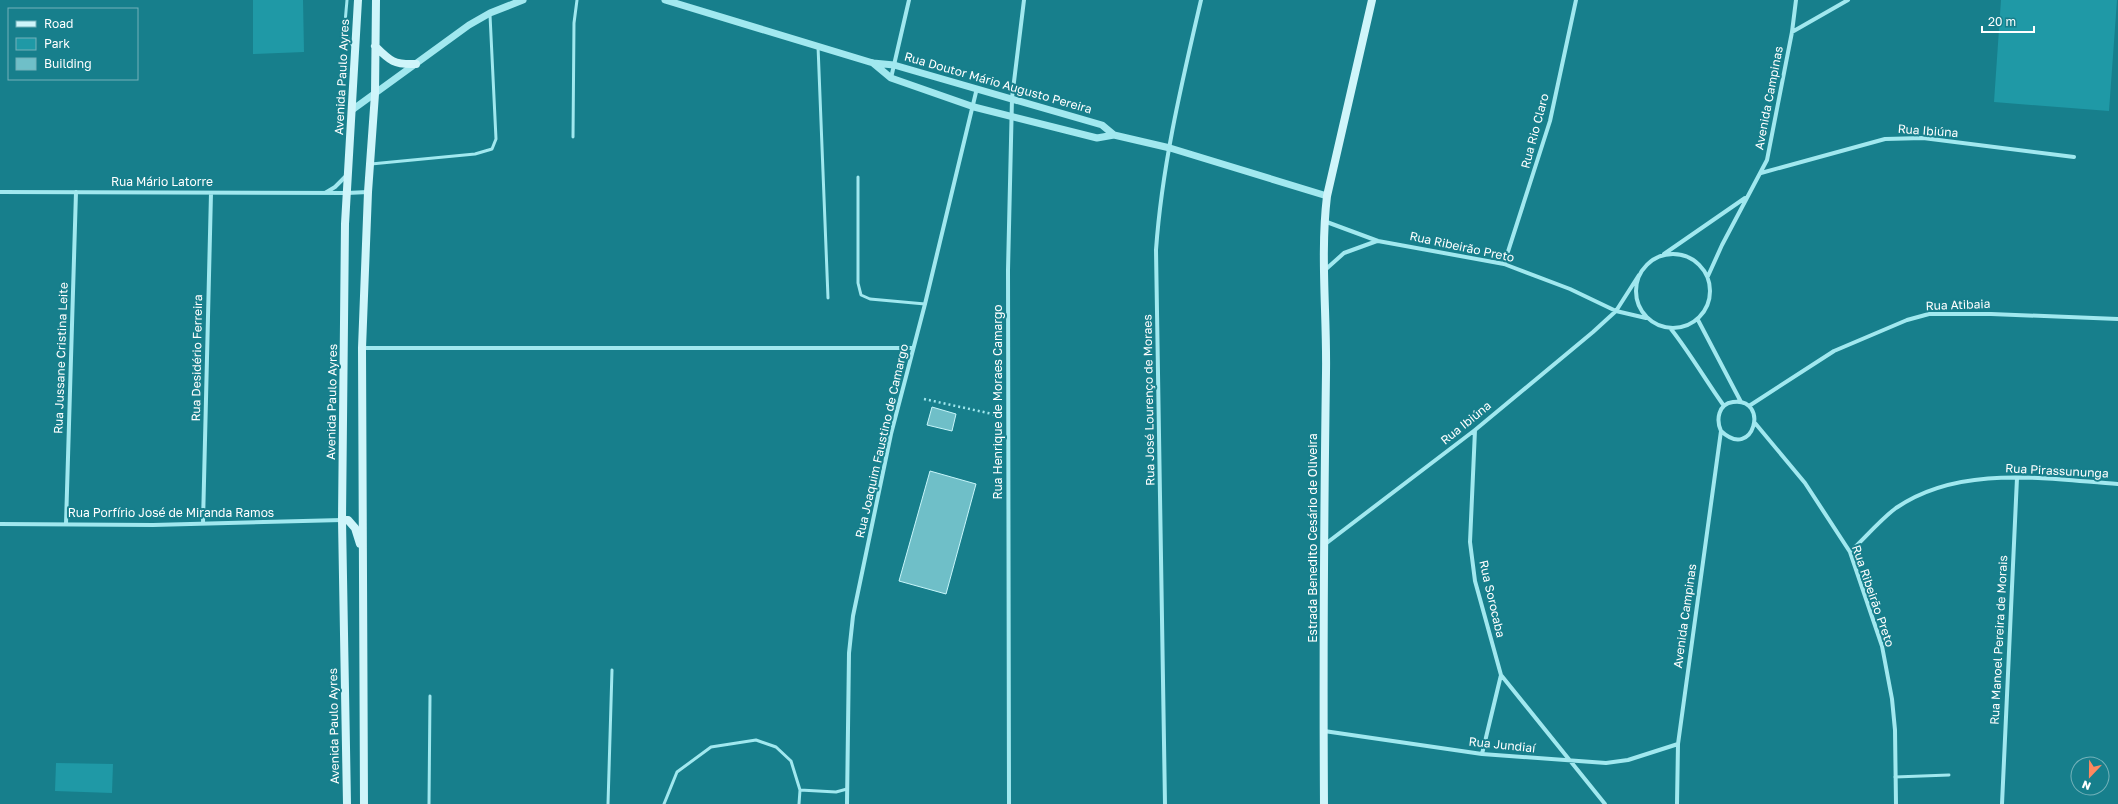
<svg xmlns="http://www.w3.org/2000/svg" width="2118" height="804" font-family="'Golos Text',sans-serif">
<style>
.green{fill:#1f99a6}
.building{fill:#6fbfc8;stroke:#c7f6fb}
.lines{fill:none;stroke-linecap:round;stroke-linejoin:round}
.path{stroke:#a1e8ef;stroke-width:2.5;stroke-dasharray:2 3;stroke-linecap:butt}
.service{stroke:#a1e8ef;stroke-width:3}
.minor{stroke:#a1e8ef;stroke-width:4}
.tertiary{stroke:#a1e8ef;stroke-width:7}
.secondary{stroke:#cff5fa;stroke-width:8}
.labels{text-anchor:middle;stroke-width:4;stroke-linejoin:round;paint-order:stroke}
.street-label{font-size:12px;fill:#fff;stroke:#177f8c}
</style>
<rect width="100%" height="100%" fill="#177f8c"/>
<path class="green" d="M253,0H303L304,52L253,54Z
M2001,0H2117L2109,111L1994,102Z
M56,763L113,764L112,793L55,791Z"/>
<path class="building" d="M932,407L956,414L952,431L927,425Z
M930,471L976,484L946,594L899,581Z"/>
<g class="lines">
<path class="path" d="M924,399L997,415"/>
<path class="service" d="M347,0C346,17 341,34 354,47
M818,46L828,298
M573,137L574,23L577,0
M371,164L475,154L492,149L496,139L490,15
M858,177V283L861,295L870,299L925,304
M1895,777L1949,775
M800,790L836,792L847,789
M429,804L430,696
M608,804L612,670
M664,804L677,772L711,747L756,740L776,747L791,761L800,790L799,804"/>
<path class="minor" d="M1792,32L1848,0
M891,78L909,0
M1761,173L1885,139L1923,138L2074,157
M0,192L347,193L368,192
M325,193L335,187L346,176
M1324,221L1378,241L1504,264L1570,289L1616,311L1646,318
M1636 291a37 37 0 1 1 74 0a37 37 0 1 1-74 0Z
M1664,254L1745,198
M1504,264L1550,121L1576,0
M1325,270L1344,253L1377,241
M1708,276L1722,245L1767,160L1792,32L1796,0
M1698,320L1741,402
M1671,329C1690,353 1706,381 1724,406
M362,348H913
M1749,406L1834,351L1907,320L1929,314H1991L2118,319
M1755,423L1805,483L1850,552L1882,646L1892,699L1895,730L1896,804
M1475,430L1470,542L1475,581L1501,675L1605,804
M203,523L211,193
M0,524L153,525L342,520
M66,524L76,192
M1324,545L1475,430L1593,332L1616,311L1639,275
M1850,552C1865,538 1880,520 1896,508C1960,464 2045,479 2118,484
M1324,731L1482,754L1606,763L1628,760L1678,744
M1482,754L1501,675
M847,804L849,653L853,616L891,434L925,304L977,88
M1009,804L1008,270L1012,98L1024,0
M1165,804L1156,250C1162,165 1182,82 1201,0
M1677,804L1678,744L1721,431C1716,420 1718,404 1733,402C1770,397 1754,462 1721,431
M2002,804L2017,478"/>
<path class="tertiary" d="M665,0L873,63L894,65L1102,125L1114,135
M873,63L891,78L974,107L1097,138L1114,135L1170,148L1327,196
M352,110L469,25L490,13L523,0"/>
<path class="secondary" d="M375,46C390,61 394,65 416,64
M342,520H348L355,528L360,544
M347,804L342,520L345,224L358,0
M364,804L362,348L368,192L375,94L376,0
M1324,804C1323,660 1324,516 1326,373C1327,314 1320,255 1327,196L1372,0"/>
</g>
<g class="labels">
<g class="street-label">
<text transform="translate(342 77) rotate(-87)" y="4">Avenida Paulo Ayres</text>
<text transform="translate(998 83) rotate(16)" y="4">Rua Doutor Mário Augusto Pereira</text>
<text transform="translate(1769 98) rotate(-79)" y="4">Avenida Campinas</text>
<text transform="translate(1535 131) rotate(-75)" y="4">Rua Rio Claro</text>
<text transform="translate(1928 131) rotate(4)" y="4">Rua Ibiúna</text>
<text x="162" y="186">Rua Mário Latorre</text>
<text transform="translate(1462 247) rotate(12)" y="4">Rua Ribeirão Preto</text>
<text transform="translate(1958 305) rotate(-2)" y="4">Rua Atibaia</text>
<text transform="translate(61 358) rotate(-88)" y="4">Rua Jussane Cristina Leite</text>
<text transform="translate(197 358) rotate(-89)" y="4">Rua Desidério Ferreira</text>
<text transform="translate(1149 400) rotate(-91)" y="4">Rua José Lourenço de Moraes</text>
<text transform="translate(332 402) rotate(-89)" y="4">Avenida Paulo Ayres</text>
<text transform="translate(998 402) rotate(-90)" y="4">Rua Henrique de Moraes Camargo</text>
<text transform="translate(1466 423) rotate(-39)" y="4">Rua Ibiúna</text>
<text transform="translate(882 441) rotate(-77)" y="4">Rua Joaquim Faustino de Camargo</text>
<text transform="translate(2057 471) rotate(3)" y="4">Rua Pirassununga</text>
<text x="171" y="517">Rua Porfírio José de Miranda Ramos</text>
<text transform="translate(1313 538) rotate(-90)" y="4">Estrada Benedito Cesário de Oliveira</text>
<text transform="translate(1873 596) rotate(71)" y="4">Rua Ribeirão Preto</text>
<text transform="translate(1492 599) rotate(77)" y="4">Rua Sorocaba</text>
<text transform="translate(1685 616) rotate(-82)" y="4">Avenida Campinas</text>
<text transform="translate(1999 640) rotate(-87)" y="4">Rua Manoel Pereira de Morais</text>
<text transform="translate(334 726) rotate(-91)" y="4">Avenida Paulo Ayres</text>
<text transform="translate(1502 745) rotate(6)" y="4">Rua Jundiaí</text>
</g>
</g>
<rect x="8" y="8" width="130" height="72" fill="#177f8c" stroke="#74b2ba"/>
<rect x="16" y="21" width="20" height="6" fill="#cff5fa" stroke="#74b2ba"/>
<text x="44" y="28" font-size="12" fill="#ffffff">Road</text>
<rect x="16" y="38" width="20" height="12" fill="#1f99a6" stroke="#74b2ba"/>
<text x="44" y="48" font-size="12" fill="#ffffff">Park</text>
<rect x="16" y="58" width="20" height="12" fill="#6fbfc8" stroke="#74b2ba"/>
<text x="44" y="68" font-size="12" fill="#ffffff">Building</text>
<g transform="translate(2090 776) rotate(202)"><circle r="19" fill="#177f8c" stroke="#74b2ba"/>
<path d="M0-3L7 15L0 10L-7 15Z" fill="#ff885f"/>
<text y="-6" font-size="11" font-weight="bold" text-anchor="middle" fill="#ffffff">N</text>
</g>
<path d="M1982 26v6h52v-6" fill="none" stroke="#ffffff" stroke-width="2"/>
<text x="1988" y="26" font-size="12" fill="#ffffff" stroke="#177f8c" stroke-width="3" paint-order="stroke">20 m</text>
</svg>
